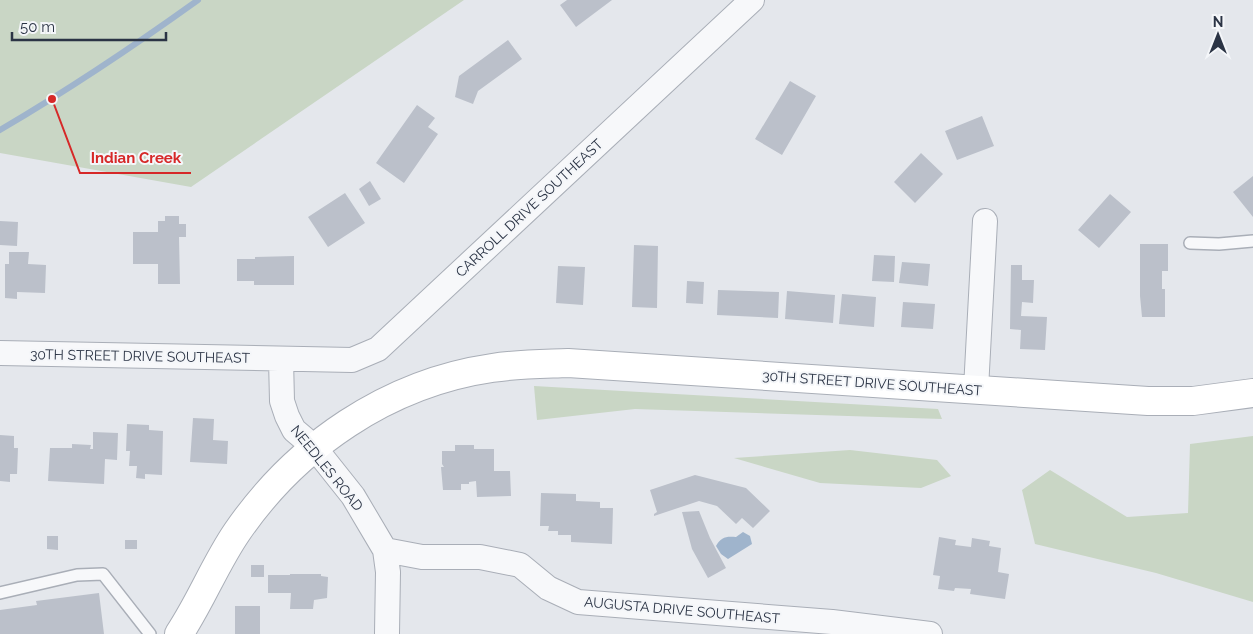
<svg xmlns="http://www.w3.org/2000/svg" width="1253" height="634" font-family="Raleway,sans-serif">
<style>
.green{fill:#c9d6c5}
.water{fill:#9fb4cc}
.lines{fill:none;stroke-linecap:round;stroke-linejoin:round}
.stream{stroke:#9fb4cc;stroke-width:6}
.building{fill:#bbc0ca}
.service-casing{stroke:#a9aeb7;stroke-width:14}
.minor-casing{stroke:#a9aeb7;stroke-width:26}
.secondary-casing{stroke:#a9aeb7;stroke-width:30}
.service{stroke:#f7f8fa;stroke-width:11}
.minor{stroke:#f7f8fa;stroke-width:24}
.secondary{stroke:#fff;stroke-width:28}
.labels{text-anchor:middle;stroke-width:4;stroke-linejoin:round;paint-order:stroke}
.street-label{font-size:14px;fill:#2b3445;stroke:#f4f6f9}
.leader{fill:none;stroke:#d62828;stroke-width:2}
.callout-dot{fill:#d62828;stroke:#f4f6f9;stroke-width:2}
.callout-label{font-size:15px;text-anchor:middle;font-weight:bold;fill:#d62828;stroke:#f4f6f9;stroke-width:4;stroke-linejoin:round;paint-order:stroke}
</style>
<rect width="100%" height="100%" fill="#e4e7ec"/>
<path class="green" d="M0,0H464L191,187L0,153Z
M534,386L938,409L942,419L635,409L537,420Z
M1253,436V602L1156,573L1035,544L1022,490L1050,470L1127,517L1188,513L1190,444Z
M850,450L937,460L951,476L921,488L820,483L734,458Z"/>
<path class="water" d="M743,532L750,536L752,544L728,559L721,554L716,546C721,537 726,536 736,537Z"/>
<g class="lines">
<path class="stream" d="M0,130C68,90 134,46 198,0"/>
</g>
<path class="building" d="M567,0H612L576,27L560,5Z
M508,40L522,59L478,91L473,104L455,97L459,76Z
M790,81L816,96L782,155L755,139Z
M417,105L435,118L428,127L438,134L404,183L376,163Z
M982,116L994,146L957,160L945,131Z
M921,153L943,174L915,203L894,182Z
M1253,176V217L1233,192Z
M370,181L381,199L369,206L359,189Z
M345,193L365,223L328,247L308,217Z
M1110,194L1131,212L1099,248L1078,230Z
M165,216H179V224H186V237H179L180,284H158V264H133V232H158V221H165Z
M0,221L18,222L17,246L0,245Z
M1140,244H1168V271H1162V289H1165V317H1142L1140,296Z
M634,245L658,246L657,308L632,307Z
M9,252H29L28,264L46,265L45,293L17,292V299L5,298V264H9Z
M874,255L895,256L894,282L872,281Z
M294,256V285H254V281H237V259H255V257Z
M902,262L930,264L928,286L899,283Z
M1011,265H1022V280H1034L1033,303L1022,302L1021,316L1047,317L1045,350L1020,349L1021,330L1010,329Z
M558,266L585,267L583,305L556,303Z
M687,281L704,282L703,304L686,303Z
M718,290L779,292L778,318L717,315Z
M787,291L835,295L833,323L785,319Z
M842,294L876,297L874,327L839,324Z
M903,302L935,304L933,329L901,327Z
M193,418L214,419L213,440L228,441L227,464L190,462Z
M127,424L149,425V430L163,431L162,475L145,474V479L136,478L137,466H129L130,451H126Z
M93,432L118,433L117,460L105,459L104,484L48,481L50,448H72V444L91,445L90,449H93Z
M0,435L14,436V448H18L17,474H10V482L0,481Z
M455,445H474V449H494V471H510L511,496L477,497L476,481L469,482V484H461V490H443L441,467H444L442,464V451H455Z
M695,475L746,488L770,511L753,528L742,518L736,524L717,506L699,501L654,516V514L657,512L650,490Z
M541,493L576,494V501L600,502V508H613L612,544L571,542V535H558V531H548L549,526H540Z
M699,511L710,538L726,568L708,578L692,549L682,512Z
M47,536H58V550L47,549Z
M939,537L956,540L955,545L971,547L972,538L990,541L989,546L1001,548L998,572L1009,574L1005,599L970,594L971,589L955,588L954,591L938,589L940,576L933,575Z
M125,540H137V549H125Z
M251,565H264V577H251Z
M290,574H321V576L328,577L327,598L314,600L313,609H290L291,593H268V575H290Z
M99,593L104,634H0V610L37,605L36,601Z
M235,606H260V634H235Z"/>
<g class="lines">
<g class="service-casing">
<path id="service" d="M1190,243L1219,244L1253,241
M0,593L77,575L103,574L150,634"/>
</g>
<g class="minor-casing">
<path id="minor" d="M0,353L352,360L378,349L752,0
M281,359L282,401L287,416L294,430L314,447L353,496L385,550L388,572L387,633
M976,389L985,221
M385,550L422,557H480L520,565L548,588L578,602L832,622L930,634"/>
</g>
<g class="secondary-casing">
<path id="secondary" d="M179,634C201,601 215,564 237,532C296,446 388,383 492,368C517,364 543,364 568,363L1148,401H1193L1253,393"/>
</g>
<use href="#service" class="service"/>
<use href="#minor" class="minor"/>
<use href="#secondary" class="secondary"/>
</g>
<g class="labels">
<g class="street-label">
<text transform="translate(529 208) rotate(-43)" y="5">CARROLL DRIVE SOUTHEAST</text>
<text transform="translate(140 356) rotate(1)" y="5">30TH STREET DRIVE SOUTHEAST</text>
<text transform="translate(872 383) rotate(4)" y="5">30TH STREET DRIVE SOUTHEAST</text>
<text transform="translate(327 468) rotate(51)" y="5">NEEDLES ROAD</text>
<text transform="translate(682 610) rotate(5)" y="5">AUGUSTA DRIVE SOUTHEAST</text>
</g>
</g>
<path class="leader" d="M52 99L80 173H191"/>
<circle class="callout-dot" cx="52" cy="99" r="5"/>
<g class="callout-label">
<text x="136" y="163">Indian Creek</text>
</g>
<g transform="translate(1218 35)" stroke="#f4f6f9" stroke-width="4" paint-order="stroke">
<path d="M0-4L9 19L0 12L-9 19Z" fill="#2b3445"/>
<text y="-8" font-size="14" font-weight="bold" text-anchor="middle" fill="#2b3445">N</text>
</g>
<path d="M12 32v8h154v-8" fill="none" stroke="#2b3445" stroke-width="2.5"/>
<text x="20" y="32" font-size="15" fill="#2b3445" stroke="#f4f6f9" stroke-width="4" paint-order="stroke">50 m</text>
</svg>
